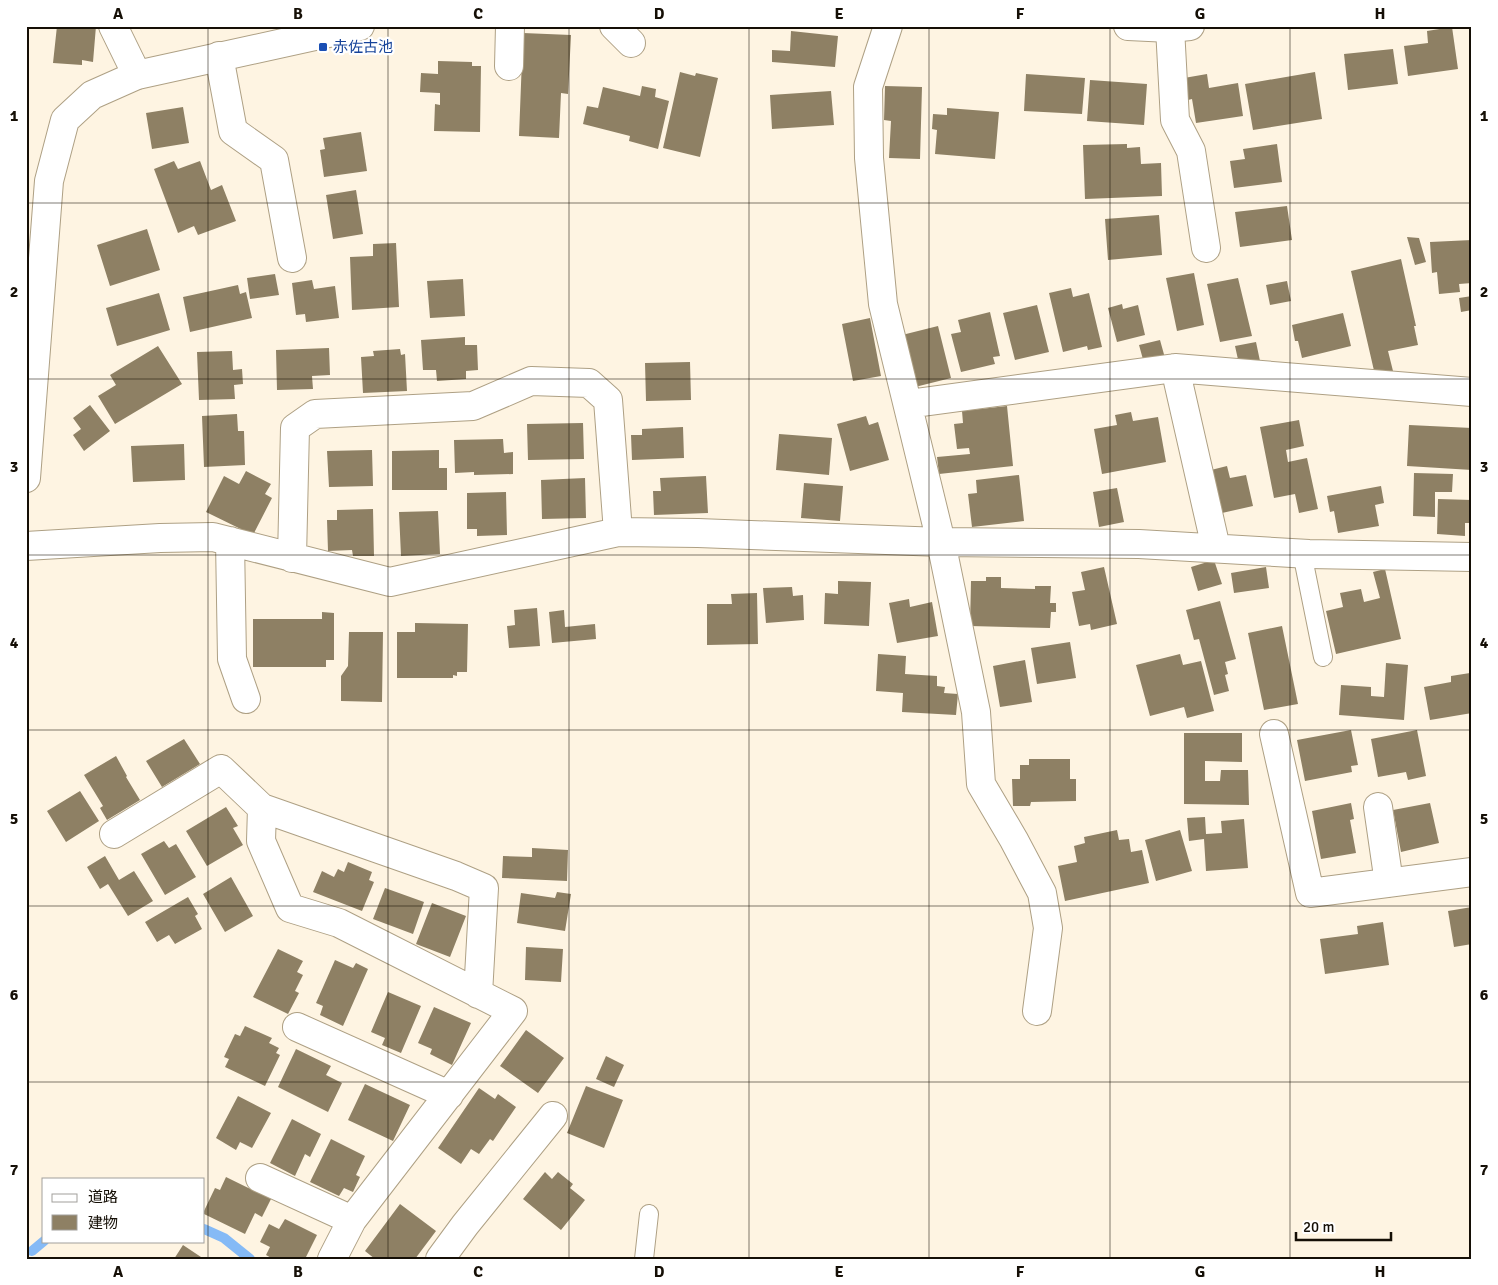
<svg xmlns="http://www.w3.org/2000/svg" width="1498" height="1285" font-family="Signika,'Noto Sans JP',sans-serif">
<rect width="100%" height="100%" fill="#fef4e2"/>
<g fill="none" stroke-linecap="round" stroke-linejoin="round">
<!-- stream -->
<path stroke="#85baf6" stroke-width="10" d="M204 1229 224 1238 250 1259
M32 1251 44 1241"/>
</g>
<!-- building -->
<path fill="#8e8064" d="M57 26H96L93 62 82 60V65L53 63Z
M1452 27 1458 69 1408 76 1404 46 1428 43 1427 31Z
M791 31 838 36 835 67 772 62V50L790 51Z
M523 33 571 35 568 94 561 93 559 138 519 136Z
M1393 49 1398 84 1348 90 1344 54Z
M438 61 472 62V66H481L480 132 434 131 435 104 440 105V93L420 92 421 73 438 74Z
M680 72 695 76 696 73 718 78 700 157 663 148Z
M1315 72 1322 119 1253 130 1245 84Z
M1026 74 1085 78 1082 114 1024 111Z
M1207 74 1209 88 1238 83 1243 116 1196 123 1192 99 1188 100 1184 78Z
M1090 80 1147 84 1144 125 1087 121Z
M642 86 656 89 655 97 669 101 658 149 629 141 630 136 583 124 587 106 598 108 603 87 640 96Z
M885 86 922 87 920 159 889 158 891 121 884 120Z
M831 91 834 125 772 129 770 95Z
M183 107 189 143 152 149 146 113Z
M947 108 999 112 995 159 935 154 937 130 932 129 933 114 947 115Z
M361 132 367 171 324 177 320 150 325 149 323 138Z
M1127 144V148L1140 147 1141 164 1161 163 1162 196 1085 199 1083 145Z
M1277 144 1282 182 1234 188 1230 161 1245 159 1243 149Z
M174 161 178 169 200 161 211 190 222 185 236 221 198 235 194 226 178 233 154 169Z
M356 190 363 234 333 239 326 195Z
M1287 206 1292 240 1240 247 1235 212Z
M1159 215 1162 255 1108 260 1105 219Z
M147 229 160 270 110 286 97 245Z
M1407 237 1419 238 1426 262 1415 265Z
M1472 240V283L1459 284 1460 292 1439 294 1437 272 1432 273 1430 242Z
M396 243 399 307 352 310 350 257 373 256V244Z
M1401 259 1416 326H1414L1418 345 1388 351 1393 371 1375 375 1351 271Z
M1194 273 1204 325 1177 331 1166 278Z
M275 274 279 295 250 299 247 278Z
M1238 278 1252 336 1220 342 1207 284Z
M463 279 465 316 430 318 427 281Z
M312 280 314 289 335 286 339 318 306 322 305 314 296 315 292 283Z
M1287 281 1291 301 1270 305 1266 285Z
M238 285 240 294 246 292 252 318 190 332 183 297Z
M1071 288 1073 297 1089 293 1102 347 1088 350 1087 346 1063 352 1049 293Z
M159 293 170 330 117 346 106 308Z
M1472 296V310L1461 312 1459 298Z
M1122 304 1123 309 1138 305 1145 335 1117 342 1108 308Z
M1037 305 1049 352 1015 360 1003 313Z
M990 312 1000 356 993 357 995 364 961 372 951 334 961 332 958 320Z
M1343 313 1351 346 1302 358 1298 341H1295L1292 325Z
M870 318 881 376 853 381 842 324Z
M938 326 951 378 915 387 902 335Z
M465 337V345H477L478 370 466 371V379L437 381 436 370H423L421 340Z
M1160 340 1165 358 1144 363 1139 345Z
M1256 342 1260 361 1239 364 1235 346Z
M158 346 182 384 115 424 98 396 116 385 110 375Z
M329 348 330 375 312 376 313 389 277 390 276 350Z
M400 349 401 355 405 354 407 391 363 393 361 357 374 356 373 351Z
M232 351 233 370 242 369 243 384 234 385 235 399 199 400 197 352Z
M690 362 691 400 646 401 645 363Z
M90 405 110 431 84 451 73 435 81 429 73 418Z
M1007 406 1013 466 939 474 937 457 970 454 969 448 957 449 954 424 963 423 962 411Z
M1131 412 1133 421 1158 417 1166 462 1102 474 1094 429 1117 425 1115 415Z
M237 414 238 431H244L245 465 204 467 202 416Z
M866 416 869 425 878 422 889 460 850 471 837 424Z
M1299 420 1304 446 1286 450 1288 462 1307 458 1318 509 1299 513 1295 494 1274 498 1260 427Z
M583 423 584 459 528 460 527 424Z
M1409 425 1472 428V470L1407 466Z
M683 427 684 458 632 460 631 435H642V429Z
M779 434 832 438 829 475 776 470Z
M503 439 504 453 513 452V474L474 475V472L455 473 454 440Z
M184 444 185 480 133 482 131 446Z
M372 450 373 486 329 487 327 451Z
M439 450V468H447V490H392V451Z
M1227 466 1230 478 1246 475 1253 506 1222 513 1211 470Z
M246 471 271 484 265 494 272 498 253 535 206 512 224 476 239 484Z
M1414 473 1453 474 1452 492H1435V517L1413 516Z
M1019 475 1024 521 972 527 968 494 977 493 976 480Z
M706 476 708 513 654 515 653 491H661L660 478Z
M585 478 586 518 542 519 541 480Z
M804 483 843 486 840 521 801 518Z
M1381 486 1384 503 1375 505 1379 526 1338 533 1334 511 1330 512 1327 496Z
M1117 488 1124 522 1099 527 1093 492Z
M506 492 507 535 477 536V529H467V493Z
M1438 499 1472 500 1471 523H1465V536L1437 534Z
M373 509 374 556H353L352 550 328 551 327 520H337V510Z
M438 511 440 554 401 556 399 512Z
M1214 560 1222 584 1198 591 1191 567Z
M1104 567 1117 624 1091 630 1090 624 1079 626 1072 592 1085 590 1081 572Z
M1266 567 1269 588 1234 593 1231 573Z
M1385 569 1401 639 1336 654 1326 611 1343 607 1340 593 1361 589 1364 602 1380 598 1373 572Z
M986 577H1001V588L1035 589V586H1051L1050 603H1056V612H1051L1050 628 970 626 971 581H986Z
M838 581 871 582 869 626 824 624 825 593 838 594Z
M792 587 793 596 803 595 804 620 766 623 763 588Z
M757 593 758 644 707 645V604H732L731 594Z
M909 599 910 607 932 602 938 636 897 643 889 603Z
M1220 601 1236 659 1225 662 1228 674 1225 675 1229 691 1214 695 1199 639 1194 640 1186 610Z
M537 608 540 646 509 648 507 626 515 625 514 610Z
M564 610 565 627 595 624 596 639 552 643 549 612Z
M322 612 334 613V660H326V667H253V619H322Z
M415 623 468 624 467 672H457V676L453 675V678H397V632H415Z
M1282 626 1298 704 1264 710 1248 633Z
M349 632H383L382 702 341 701V676L348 666Z
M1070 642 1076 678 1037 684 1031 648Z
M878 654 906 656 905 674 937 676V686L945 687 944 693 958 694 956 715 902 712 903 693 876 691Z
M1180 654 1183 665 1201 661 1214 711 1187 718 1184 707 1150 716 1136 665Z
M1025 660 1032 702 1000 707 993 666Z
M1386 663 1408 665 1404 720 1339 715 1341 685 1371 687V696L1384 697Z
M1470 673 1472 684V713L1430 720 1424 687 1451 682V676Z
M1351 730 1358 765 1351 766 1352 772 1305 781 1297 740Z
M1417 730 1426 776 1408 780 1406 772 1378 777 1371 739Z
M1184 733H1242V762L1205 761V781H1220L1221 770H1248L1249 805 1184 804Z
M184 739 200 764 162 787 146 761Z
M116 756 127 776 126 777 140 800 107 820 100 808 103 806 84 775Z
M1029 759H1070V779H1076V801L1031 802 1030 806H1013L1012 779H1020V765H1029Z
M80 791 99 821 66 842 47 811Z
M1351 803 1354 819 1350 820 1356 853 1321 859 1312 811Z
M1430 803 1439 843 1401 852 1393 810Z
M226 807 238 826 233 828 243 845 207 866 186 831Z
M1205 817 1206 834 1222 833 1221 821 1244 819 1248 868 1206 871 1204 839 1189 841 1187 818Z
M1117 830 1119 840 1129 839 1131 852 1142 850 1149 883 1065 901 1058 866 1077 862 1074 846 1085 843 1084 837Z
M1180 830 1192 871 1156 881 1145 840Z
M164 841 169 848 176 844 196 877 165 895 141 854Z
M532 848 568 850 567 881 502 878 503 856 532 857Z
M105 856 119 880 134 871 153 901 128 916 108 884 100 889 87 867Z
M348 862 372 872 369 880 374 882 362 911 313 892 322 871 334 877 338 869 344 872Z
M231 877 253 916 225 932 203 894Z
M385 888 424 902 413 934 373 919Z
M557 892 571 894 565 931 517 923 521 893 555 898Z
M188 897 198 914 195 916 202 929 175 944 169 935 157 942 145 922Z
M432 903 466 916 450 957 416 944Z
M1472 907V944L1454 947 1448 911Z
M1383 922 1389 965 1325 974 1320 939 1358 934 1357 926Z
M526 947 563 949 561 982 525 980Z
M278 949 303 961 297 972 303 975 295 991 299 993 288 1014 253 997Z
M335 960 353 968 356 963 368 969 343 1026 320 1015 323 1006 316 1003Z
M388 992 421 1006 401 1053 382 1045 385 1038 371 1032Z
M434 1007 471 1023 452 1065 430 1054 432 1049 418 1043Z
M245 1026 272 1038 269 1043 279 1048 276 1053 280 1055 265 1086 225 1067 229 1059 224 1057 235 1034 240 1036Z
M526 1030 564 1058 538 1093 500 1066Z
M296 1049 331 1066 326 1075 342 1083 328 1112 278 1087Z
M606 1056 624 1065 614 1087 596 1079Z
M365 1084 410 1105 393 1141 348 1120Z
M586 1086 623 1100 604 1148 567 1133Z
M479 1088 495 1099 498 1094 516 1107 493 1141 490 1139 479 1154 471 1149 461 1164 438 1148Z
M238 1096 271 1113 252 1148 240 1142 236 1150 216 1138Z
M292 1119 321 1134 310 1157 305 1154 295 1176 270 1163Z
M331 1139 365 1156 356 1175 360 1177 353 1192 344 1188 339 1196 310 1182Z
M545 1172 552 1179 558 1172 573 1184 570 1188 585 1200 561 1230 523 1199Z
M226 1177 271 1199 262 1217 255 1213 245 1234 204 1214V1211L215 1188 220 1190Z
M400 1204 436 1231 415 1259H375L365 1251Z
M285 1219 317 1235 305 1259H273L266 1255 270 1247 260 1242 269 1224 279 1229Z
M183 1245 204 1259H174Z"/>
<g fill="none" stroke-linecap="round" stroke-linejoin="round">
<defs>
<path id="service" d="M1302 553 1323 657
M644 1259 649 1214"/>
<path id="minor" d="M113 26 137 75
M614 26 631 43
M888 26 868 87 869 158 883 304 941 542 976 712 981 784 1014 840 1042 893 1048 928 1037 1011
M1170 28 1175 120 1191 151 1206 248
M219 56 233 131 274 160 292 258
M509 66 510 26
M1175 368 1216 548
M908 404 1175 368 1472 392
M230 541 232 659 246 699
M26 546 160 538 213 537 390 582 618 532 698 533 941 542 1139 544 1309 554 1472 557
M292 558 295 428 315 414 473 406 531 381 589 383 608 400 618 532
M1274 734 1310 893 1472 872
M1378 807 1389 883
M114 834 221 769 262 808
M297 1027 449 1095
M260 1178 352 1220
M332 1259 352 1220 513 1011 339 923 290 908 261 841 262 808 456 876 484 888 478 994
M440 1259 465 1225 553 1116"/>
<path id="tertiary" d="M1128 26 1170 28 1190 26
M26 478 49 181 65 120 92 95 137 75 360 26"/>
</defs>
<!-- service casing -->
<use href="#service" stroke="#aea084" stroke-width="20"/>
<!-- minor casing -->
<use href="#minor" stroke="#aea084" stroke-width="30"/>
<!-- tertiary casing -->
<use href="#tertiary" stroke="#aea084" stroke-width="30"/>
<!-- service -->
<use href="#service" stroke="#fff" stroke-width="18"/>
<!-- minor -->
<use href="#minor" stroke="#fff" stroke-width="28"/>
<!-- tertiary -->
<use href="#tertiary" stroke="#fff" stroke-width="28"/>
</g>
<!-- grid -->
<path fill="none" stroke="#150f06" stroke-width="1" stroke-opacity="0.55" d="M208 26V1259M388 26V1259M569 26V1259M749 26V1259M929 26V1259M1110 26V1259M1290 26V1259M26 203H1472M26 379H1472M26 555H1472M26 730H1472M26 906H1472M26 1082H1472"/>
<!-- markers -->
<rect fill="#1a4fb4" stroke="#fff" stroke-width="2" x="318" y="42" width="10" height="10" rx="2.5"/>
<g text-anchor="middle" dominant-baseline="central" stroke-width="4.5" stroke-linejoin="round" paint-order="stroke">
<!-- transit labels -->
<g font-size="15" fill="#164399" stroke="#fff" text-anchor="start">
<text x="333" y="47">赤佐古池</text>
</g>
</g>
<!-- border -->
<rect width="1498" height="1285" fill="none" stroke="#ffffff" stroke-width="55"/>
<!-- legend -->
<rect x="42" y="1178" width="162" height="65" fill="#ffffff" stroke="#a19f9b"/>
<rect x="52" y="1194" width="25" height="8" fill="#ffffff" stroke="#a19f9b"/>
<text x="88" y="1202" font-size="15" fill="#150f06">道路</text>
<rect x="52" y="1215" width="25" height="15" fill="#8e8064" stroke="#a19f9b"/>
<text x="88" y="1228" font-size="15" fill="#150f06">建物</text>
<!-- scale -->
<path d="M1296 1232v8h95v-8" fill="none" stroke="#150f06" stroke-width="2.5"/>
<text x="1303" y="1232" font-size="15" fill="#150f06" stroke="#ffffff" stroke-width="4" paint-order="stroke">20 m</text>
<rect x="28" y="28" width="1442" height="1230" fill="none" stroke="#150f06" stroke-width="2"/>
<g font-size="16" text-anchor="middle" font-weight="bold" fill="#150f06">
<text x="118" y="19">A</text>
<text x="298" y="19">B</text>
<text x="478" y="19">C</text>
<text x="659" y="19">D</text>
<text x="839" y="19">E</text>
<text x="1020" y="19">F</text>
<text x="1200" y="19">G</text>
<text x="1380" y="19">H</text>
<text x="14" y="121">1</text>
<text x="1484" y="121">1</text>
<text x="14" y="297">2</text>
<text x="1484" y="297">2</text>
<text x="14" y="472">3</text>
<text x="1484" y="472">3</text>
<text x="14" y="648">4</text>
<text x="1484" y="648">4</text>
<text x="14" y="824">5</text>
<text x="1484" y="824">5</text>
<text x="14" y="1000">6</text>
<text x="1484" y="1000">6</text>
<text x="14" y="1175">7</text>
<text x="1484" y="1175">7</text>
<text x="118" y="1277">A</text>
<text x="298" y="1277">B</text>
<text x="478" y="1277">C</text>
<text x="659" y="1277">D</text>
<text x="839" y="1277">E</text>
<text x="1020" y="1277">F</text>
<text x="1200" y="1277">G</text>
<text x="1380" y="1277">H</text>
</g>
</svg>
